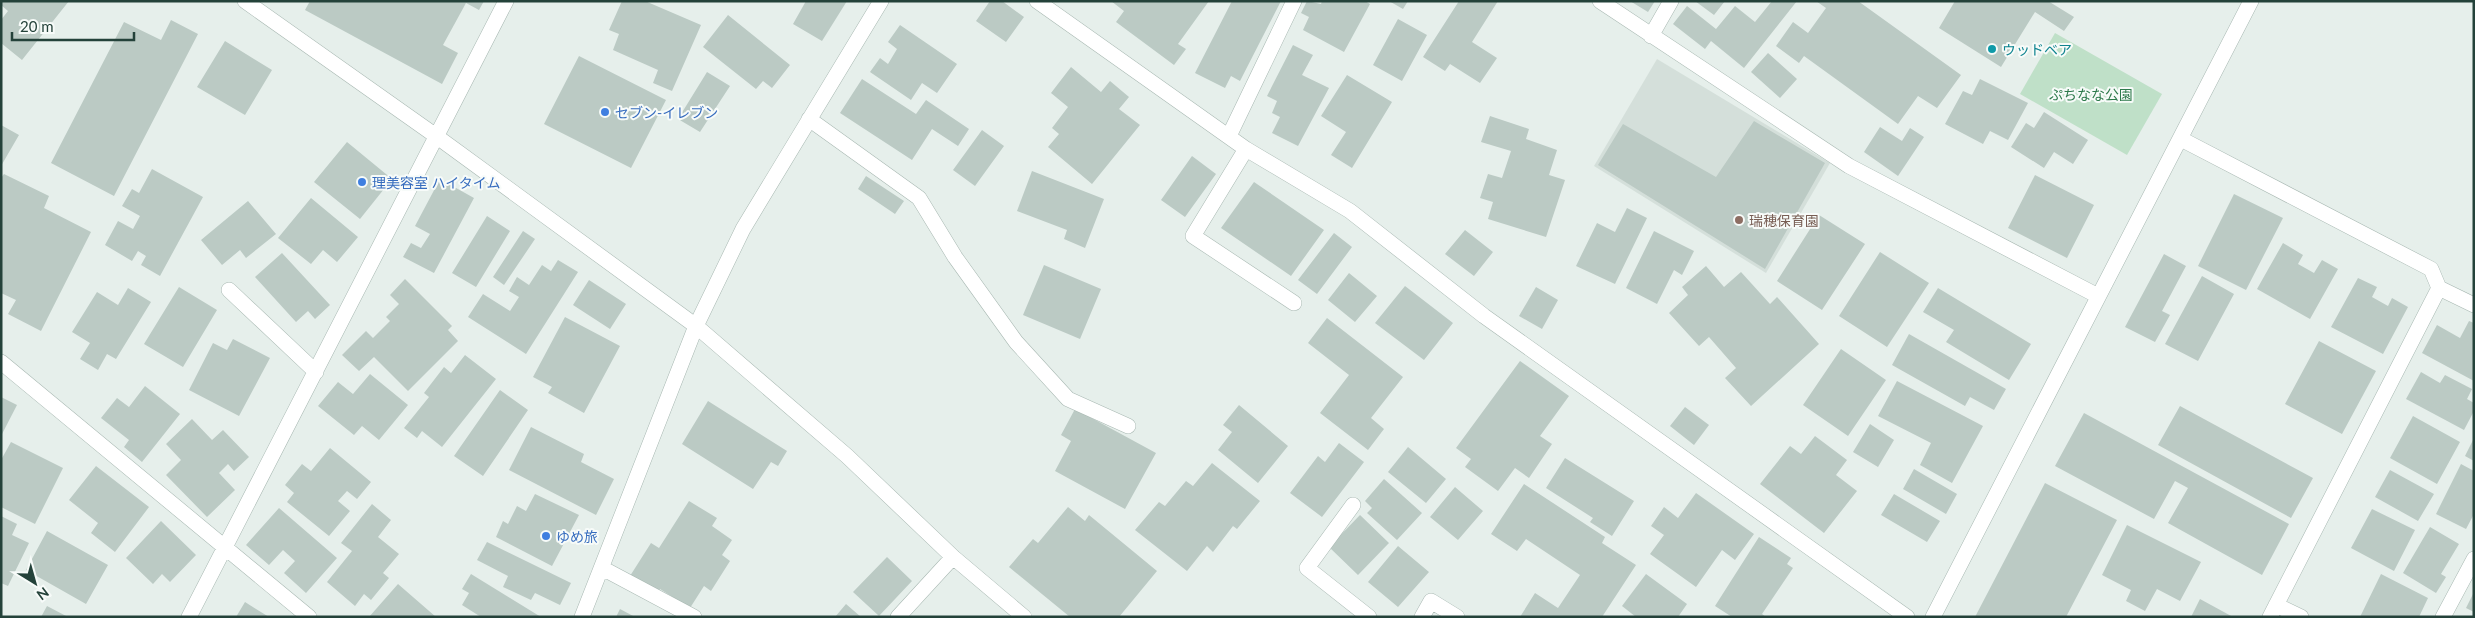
<svg xmlns="http://www.w3.org/2000/svg" width="2475" height="618" font-family="Lato,'Noto Sans JP',sans-serif">
<rect width="100%" height="100%" fill="#e6efeb"/>
<!-- built -->
<path fill="#d4dfda" d="M1657 59 1830 163 1766 273 1594 166Z"/>
<!-- green -->
<path fill="#bfe0c8" d="M2055 33 2162 94 2127 155 2020 94Z"/>
<!-- building -->
<path fill="#bbcac4" d="M1 1H69L22 60 1 43V20L8 11 1 5Z
M310 1H484L479 10 466 3 443 45 458 53 442 84 305 10Z
M622 1H645L701 25 672 91 653 83 658 70 613 50 619 34 609 30Z
M806 1H847L822 41 793 24Z
M990 1H1002L1024 17 1006 42 976 21Z
M1111 1H1209L1178 44 1186 49 1174 65 1116 22 1124 11Z
M1232 1H1281L1240 81 1231 76 1225 88 1195 73Z
M1307 1 1321 4 1322 1H1365L1370 4 1344 52 1303 30 1309 17 1301 13Z
M1389 1H1408L1403 9Z
M1459 1H1498L1472 42 1497 58 1480 83 1450 64 1445 71 1423 57Z
M1630 1H1655L1648 12Z
M1695 1H1725L1714 15Z
M1772 1H1797L1744 68 1711 41 1705 49 1673 24 1687 6 1716 29 1735 6 1755 22Z
M1816 1H1858L1961 75 1937 108 1918 96 1898 124 1804 56 1799 63 1776 46 1793 22 1808 33 1826 8Z
M1955 1H2048L2074 17 2064 31 2035 12 2001 67 1939 28Z
M728 15 790 65 772 88 763 81 756 89 703 47Z
M1398 19 1427 35 1402 81 1373 65Z
M171 20 198 34 114 196 51 163 124 22 161 40Z
M900 25 957 64 937 93 922 83 911 100 870 72 880 58 888 64 897 49 888 42Z
M225 41 272 70 245 115 197 87Z
M1293 45 1313 55 1302 75 1329 88 1298 146 1272 133 1280 117 1272 113 1277 101 1267 96Z
M1768 53 1797 79 1780 98 1751 72Z
M579 56 666 100 631 168 544 124Z
M1071 67 1101 92 1110 81 1129 97 1119 109 1140 125 1092 184 1048 147 1059 134 1052 128 1068 107 1051 93Z
M707 72 730 86 700 132 678 119Z
M1347 75 1392 102 1352 168 1331 155 1346 132 1321 116Z
M862 79 916 114 926 100 969 129 958 146 932 129 912 160 840 113Z
M1980 79 2028 103 2008 140 1990 131 1983 144 1945 124 1963 91 1972 95Z
M2044 112 2088 140 2073 164 2054 152 2044 168 2011 147 2026 123 2034 128Z
M1490 116 1529 129 1526 139 1557 150 1549 175 1565 180 1546 237 1488 219 1493 202 1480 198 1488 174 1502 178 1511 151 1481 142Z
M1754 121 1825 163 1765 269 1598 165 1623 124 1716 177Z
M1 125 19 135 1 166Z
M1880 127 1902 141 1910 128 1924 137 1898 176 1864 152Z
M982 130 1004 146 975 186 953 170Z
M347 142 392 179 360 219 314 182Z
M1192 156 1216 174 1185 217 1161 200Z
M152 169 203 197 160 276 141 265 146 256 138 251 132 261 105 245 118 221 133 229 140 216 122 206 132 189 139 193Z
M1032 171 1104 199 1085 248 1064 239 1067 230 1017 211Z
M4 174 49 196 44 208 91 232 41 331 8 314 16 300 1 293V178Z
M2035 175 2094 205 2067 258 2008 228Z
M866 176 904 201 895 214 858 189Z
M440 179 474 198 434 273 403 257 411 243 421 248 430 234 415 226Z
M1254 182 1324 230 1291 276 1221 228Z
M2234 194 2283 218 2246 290 2198 266Z
M311 198 358 237 337 262 323 250 311 264 278 238Z
M248 201 276 234 246 258 240 250 222 265 201 240Z
M1627 208 1647 218 1615 284 1576 266 1597 223 1615 232Z
M1819 215 1865 244 1822 310 1777 281Z
M487 216 510 231 476 287 452 273Z
M1465 230 1493 252 1474 276 1445 254Z
M523 231 535 239 504 285 493 277Z
M1654 231 1694 251 1682 275 1674 270 1657 304 1626 288Z
M1334 233 1352 247 1317 294 1298 280Z
M2283 243 2303 255 2298 264 2314 273 2322 260 2338 269 2310 319 2257 289Z
M1880 252 1929 283 1887 347 1839 316Z
M282 253 330 305 315 319 308 311 296 322 255 277Z
M2164 254 2186 266 2162 311 2170 315 2155 342 2125 327Z
M558 260 578 272 526 354 468 317 483 294 510 311 519 297 509 291 517 277 529 285 542 265 551 271Z
M1044 265 1101 289 1080 339 1023 315Z
M1706 266 1724 287 1741 272 1770 304 1777 297 1819 344 1751 406 1725 378 1736 368 1709 337 1699 346 1669 313 1688 295 1682 287Z
M1349 273 1377 296 1355 322 1328 300Z
M2202 276 2234 294 2198 361 2165 344Z
M2358 278 2377 287 2372 297 2388 306 2392 298 2408 307 2383 354 2331 327Z
M405 279 452 326 448 330 458 341 408 391 374 357 359 371 342 355 366 331 373 338 390 321 386 317 399 304 390 295Z
M589 280 626 304 610 329 573 305Z
M1405 286 1453 323 1424 360 1375 323Z
M179 287 217 310 183 367 144 344Z
M1536 287 1558 300 1542 329 1519 316Z
M128 288 151 302 116 359 107 354 98 370 80 359 90 343 72 332 97 292 118 305Z
M1938 288 2031 344 2009 380 1946 342 1954 330 1923 312Z
M565 317 620 346 584 413 548 393 552 387 533 377Z
M1327 318 1403 377 1371 418 1384 429 1368 450 1320 413 1349 375 1308 343Z
M2469 321 2474 323V381L2422 353 2437 325 2460 338Z
M1909 334 2006 389 1994 410 1970 397 1965 406 1892 365Z
M233 339 270 358 239 416 189 390 213 343 227 350Z
M2319 341 2376 371 2342 434 2285 404Z
M1841 349 1886 380 1848 436 1803 405Z
M465 355 496 379 442 447 422 431 417 438 404 428 429 397 424 393 444 367 451 373Z
M1520 361 1569 396 1540 436 1552 444 1529 478 1515 468 1498 491 1465 467 1471 459 1456 448Z
M2421 372 2440 383 2445 375 2472 389 2467 399 2474 403V411L2464 430 2406 399Z
M370 374 408 405 379 440 362 426 354 435 318 406 338 382 353 394Z
M1897 381 1983 426 1952 483 1920 465 1931 443 1878 416Z
M145 386 180 414 142 462 124 447 129 440 101 418 117 398 129 407Z
M500 390 528 410 483 476 454 456Z
M1 397 17 405 1 436Z
M708 401 787 451 778 466 771 462 753 489 682 444Z
M1239 405 1288 446 1258 483 1218 450 1232 432 1223 425Z
M2180 406 2313 478 2291 518 2158 445Z
M1685 407 1709 425 1694 445 1670 426Z
M1075 409 1156 453 1125 509 1055 471 1071 441 1061 435Z
M2084 413 2289 524 2262 575 2168 523 2188 488 2175 481 2154 519 2055 466Z
M2413 416 2460 442 2437 484 2390 458Z
M192 419 212 440 223 430 249 457 234 471 228 464 219 473 235 490 207 517 166 475 181 460 166 444Z
M1870 424 1894 440 1878 467 1853 452Z
M531 427 584 454 581 462 614 479 596 515 509 470Z
M1815 436 1847 460 1836 475 1857 491 1824 533 1760 484 1790 446 1801 454Z
M2474 438V461L2465 456Z
M11 442 63 468 35 524 1 507V460Z
M1339 443 1364 462 1322 517 1290 493 1318 456 1325 462Z
M1408 447 1446 479 1426 503 1388 472Z
M330 448 371 482 357 499 347 491 338 501 350 511 329 536 287 502 294 493 285 485 302 464 311 471Z
M1565 458 1634 501 1612 536 1590 522 1593 518 1546 488Z
M1212 463 1260 501 1237 529 1233 526 1213 552 1207 546 1187 571 1135 530 1159 502 1165 506 1186 481 1193 486Z
M2461 464 2474 471V514L2466 529 2436 514Z
M96 466 149 507 115 552 91 533 98 523 69 500Z
M1914 469 1957 494 1946 514 1903 489Z
M2390 470 2434 494 2418 521 2375 497Z
M1384 479 1422 513 1397 540 1367 513 1372 508 1365 501Z
M2045 483 2117 520 2066 617H1975Z
M1524 484 1605 537 1602 543 1636 565 1602 617H1520L1535 593 1558 608 1580 575 1526 539 1517 551 1491 534Z
M1455 487 1483 511 1458 540 1430 517Z
M1696 493 1754 534 1735 560 1722 550 1696 587 1650 554 1664 535 1651 526 1664 507 1678 518Z
M535 494 579 515 552 566 496 537 503 521 508 524 517 506 526 511Z
M1894 494 1940 521 1927 542 1881 515Z
M689 501 717 518 712 526 732 540 722 555 730 561 711 591 704 586 690 608 660 589 657 594 630 576 651 543 659 548Z
M372 504 391 520 378 537 399 554 383 573 389 578 371 600 364 594 355 606 327 582 352 551 341 543Z
M1068 507 1085 521 1089 515 1157 571 1119 617H1070L1009 567 1033 539 1038 543Z
M279 508 337 558 306 593 284 573 295 561 283 550 269 565 246 545Z
M2372 509 2415 530 2394 571 2351 548Z
M1360 515 1389 543 1358 575 1329 547Z
M1 516 17 524 12 535 29 543 8 586 1 583Z
M161 521 196 555 170 582 162 574 153 584 126 558Z
M2127 525 2201 562 2180 601 2157 589 2145 611 2126 601 2131 590 2102 575Z
M2430 527 2459 544 2441 574 2446 577 2436 593 2403 573Z
M47 531 108 565 86 604 26 570Z
M1759 537 1791 558 1787 564 1793 568 1762 614 1766 617H1732L1715 606Z
M487 542 571 583 560 605 535 593 531 600 503 587 508 576 477 560Z
M1398 546 1429 572 1398 607 1368 582Z
M887 557 912 581 879 616 853 592Z
M471 574 541 617H481L462 605 469 593 462 589Z
M1646 574 1687 604 1678 617H1636L1622 606Z
M2381 574 2428 598 2419 617H2360Z
M398 584 436 617H369Z
M2474 592V612L2466 608Z
M2200 599 2233 617H2191Z
M245 602 269 617H236Z
M846 604 861 617H835Z
M47 606 68 617H41Z
M620 609 635 617H616Z"/>
<g fill="none" stroke-linecap="round" stroke-linejoin="round">
<defs>
<path id="minor" d="M245 1 436 136 696 326 847 456 953 557 1024 617
M1037 1 1246 149 1350 211 1484 316 1907 617
M1600 1 1849 166 2098 296
M1651 36 1671 1
M809 119 919 198 955 257 1016 342 1068 399 1128 426
M1229 136 1294 1
M2181 139 2431 269 2439 288 2474 305
M1246 149 1193 236 1294 303
M229 290 316 372
M1 362 309 617
M1353 505 1307 568 1369 617
M602 568 694 617
M2276 605 2301 617
M189 617 506 1
M582 617 696 326 743 229 881 1
M898 617 953 557
M1422 617 1431 601 1457 617
M1933 617 2251 1
M2270 617 2439 288
M2443 617 2474 559"/>
</defs>
<!-- minor casing -->
<use href="#minor" stroke="#a8b8b2" stroke-width="16"/>
<!-- minor -->
<use href="#minor" stroke="#fff" stroke-width="15"/>
</g>
<!-- markers -->
<circle fill="#0f9aa8" stroke="#f7fbf9" stroke-width="2" cx="1992" cy="49" r="5"/>
<g fill="#3f7fe0" stroke="#f7fbf9" stroke-width="2">
<circle cx="605" cy="112" r="5"/>
<circle cx="362" cy="182" r="5"/>
<circle cx="546" cy="536" r="5"/>
</g>
<circle fill="#8d6e63" stroke="#f7fbf9" stroke-width="2" cx="1739" cy="220" r="5"/>
<g text-anchor="middle" dominant-baseline="central" stroke-width="4" stroke-linejoin="round" paint-order="stroke">
<!-- culture labels -->
<g font-size="14" fill="#0d838f" stroke="#f7fbf9" text-anchor="start">
<text x="2002" y="49">ウッドベア</text>
</g>
<!-- park labels -->
<g font-size="14" fill="#2d7a4b" stroke="#f7fbf9">
<text x="2091" y="94">ぷちなな公園</text>
</g>
<!-- shop labels -->
<g font-size="14" fill="#366cbe" stroke="#f7fbf9" text-anchor="start">
<text x="615" y="112">セブン-イレブン</text>
<text x="372" y="182">理美容室 ハイタイム</text>
<text x="556" y="536">ゆめ旅</text>
</g>
<!-- education labels -->
<g font-size="14" fill="#785e54" stroke="#f7fbf9" text-anchor="start">
<text x="1749" y="220">瑞穂保育園</text>
</g>
</g>
<!-- border -->
<rect width="2475" height="618" fill="none" stroke="#24423a" stroke-width="5"/>
<!-- north arrow -->
<g transform="translate(35 583) rotate(143)" stroke="#f7fbf9" stroke-width="4" paint-order="stroke">
<path d="M0-4L9 19L0 12L-9 19Z" fill="#24423a"/>
<text y="-8" font-size="14" font-weight="bold" text-anchor="middle" fill="#24423a">N</text>
</g>
<!-- scale -->
<path d="M12 32v8h122v-8" fill="none" stroke="#24423a" stroke-width="2.5"/>
<text x="20" y="32" font-size="15" fill="#24423a" stroke="#f7fbf9" stroke-width="4" paint-order="stroke">20 m</text>
</svg>
